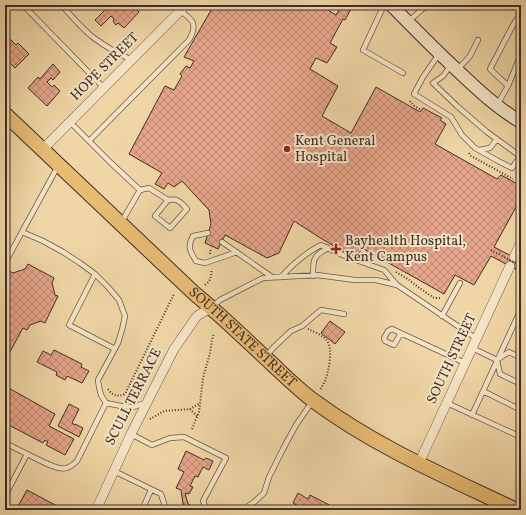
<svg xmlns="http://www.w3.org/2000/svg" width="526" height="515" font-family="Vollkorn,serif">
<defs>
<pattern id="building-cross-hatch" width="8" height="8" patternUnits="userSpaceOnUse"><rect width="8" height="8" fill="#e6a58a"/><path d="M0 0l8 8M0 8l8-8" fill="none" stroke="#bc8771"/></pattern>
</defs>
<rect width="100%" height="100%" fill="#f0d6a6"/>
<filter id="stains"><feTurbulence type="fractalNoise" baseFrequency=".005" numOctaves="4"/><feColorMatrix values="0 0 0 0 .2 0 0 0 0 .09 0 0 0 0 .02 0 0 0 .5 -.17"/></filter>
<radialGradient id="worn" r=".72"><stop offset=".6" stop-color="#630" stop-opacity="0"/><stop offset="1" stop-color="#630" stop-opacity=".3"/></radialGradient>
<!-- building -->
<path fill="url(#building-cross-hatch)" stroke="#3c2f29" d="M102 5H134L133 6 139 12 124 28 118 23 116 25 113 21 114 19 111 16 101 26 95 20 106 9Z
M214 5 221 9 223 5H332L329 11 336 15 342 5H353L345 20 343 19 330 43 337 47 327 63 316 58 310 69 338 86 322 116 351 133 376 87 420 112 423 108 442 118 440 120 446 124 435 144 497 179 501 175 521 186V198L494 247 521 261V272L491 256 474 285 455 275 444 294 362 248 356 259 322 239 294 221 279 253 267 258 225 235 218 249 205 243 211 224 209 210 182 181 174 187 168 183 164 189 155 184 162 173 129 154 165 86 174 90 182 76 180 74 186 66 190 68 194 61 184 57Z
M9 38 16 45 18 43 29 54 15 68 5 58V42Z
M53 64 60 72 53 80 51 78 47 82 52 87 54 85 60 91 47 106 28 88 38 77 40 79Z
M28 264 54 278 52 283 55 295 58 296 45 323 41 321 30 325 27 330 23 328 5 361V281L9 271 13 273 25 269Z
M330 321 345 332 335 344 321 333Z
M54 350 82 364 81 367 89 371 82 383 67 376 65 380 56 375 57 372 37 362 43 351 51 355Z
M5 386 55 414 49 426 74 439 65 455 46 445 48 442 45 440 43 443 5 423Z
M69 404 79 409 72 423 75 425V424L83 428 79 437 58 426Z
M186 451 204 460 206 458 213 461 209 470 203 467 198 477 195 476 190 486 193 487 189 494 185 493 188 504 201 510H184L181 490 176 488 184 472 178 469Z
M27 490 59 507 57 510H16Z
M298 493 308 499 310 495 337 509V510H309L304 507 303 509 293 503Z"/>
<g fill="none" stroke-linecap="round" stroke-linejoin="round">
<defs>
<path id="lane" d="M23 5 104 88
M61 5C72 16 82 29 94 38 106 47 119 54 132 60
M384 5 363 50 403 73
M409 21 427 5
M439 54 423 77 414 94 451 117 462 135 475 148 498 161 512 168 521 155
M451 65 443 76 433 83 457 106 487 132 520 156
M458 69 470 56 478 40
M508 86 490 69 512 27 516 20 521 23
M497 105 508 86 521 54
M70 122 111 163 140 190 122 221
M89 141 189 40C198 25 193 19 180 11
M479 150 490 148 497 139
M140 190 149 188 168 200 155 216 170 228 187 209C180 202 178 198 168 200
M208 233 193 236C187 247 190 251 196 261L205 263 237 252
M222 242 272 277
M5 263 58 166
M95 274 69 325 115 349
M313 276C313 259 313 256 328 248
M281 277C293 264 305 253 321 245L345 256 384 270 397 285
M213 306 220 300 263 278 317 275 355 280H376L397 285 477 339
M442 316 460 283
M401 333 394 345 385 341 384 338 388 331 392 329 465 363
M472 348 497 360
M266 356 274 347 291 331 302 326 321 310 344 314
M498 359 509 352 521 358
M497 360 500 374 521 384
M483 391 521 410
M106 403 121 406 133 407 145 403
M447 403 521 437
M472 415 521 309
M131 434 152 445 170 438 184 437 226 458 203 501 207 510
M5 443 27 454
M114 471 161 494 166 510
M5 496 27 454C36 458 57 471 66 468 71 467 74 464 77 461L106 403 101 395 99 387 98 380 118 343 122 330 125 316 119 300 108 287 95 274 80 263 63 252 43 241 22 232
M142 510 151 490
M242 510 253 503 264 493 269 477 283 449 296 425 312 402"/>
<path id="street" d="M43 149 186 5
M514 257 521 242
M419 463 510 266
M96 510 131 434 174 349 197 316 212 307"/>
<path id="secondary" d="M391 5C413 27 434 49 457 70 477 89 497 108 521 122"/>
<g id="primary">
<path id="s1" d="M5 114 195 294C222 316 246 340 271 363 285 376 299 390 314 401 376 447 447 477 516 510"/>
</g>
</defs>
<!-- lane casing -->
<use href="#lane" stroke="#695948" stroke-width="6"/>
<!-- street casing -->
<use href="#street" stroke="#695948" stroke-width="10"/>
<!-- secondary casing -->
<use href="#secondary" stroke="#3c2f29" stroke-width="14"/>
<!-- primary casing -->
<use href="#primary" stroke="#3c2f29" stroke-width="16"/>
<!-- path -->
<path stroke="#3c2f29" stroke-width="2" stroke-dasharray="1 2" stroke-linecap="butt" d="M410 101 413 105 421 110
M469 153 471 156 513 179
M210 254 211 248
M396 272 408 279 418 287 434 298H441
M205 285C211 281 211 275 212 269
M308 329C314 332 323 335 327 341 333 348 329 370 326 378 325 382 322 386 320 390
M108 389C113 396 117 397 125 394L174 294
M190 409 197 416
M150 419 164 411 190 409 199 404
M192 429 199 412 203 378 210 353 212 340 214 333"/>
<!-- lane -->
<use href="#lane" stroke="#f5e4c5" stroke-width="4.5"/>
<!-- street -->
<use href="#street" stroke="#f5e4c5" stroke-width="9"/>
<!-- secondary -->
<use href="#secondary" stroke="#f5e4c5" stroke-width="12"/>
<!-- primary -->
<use href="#primary" stroke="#e8bb73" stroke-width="14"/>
<!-- path-bridge -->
<path stroke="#3c2f29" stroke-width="2" stroke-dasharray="1 2" stroke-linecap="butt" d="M491 250 521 266"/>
</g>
<!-- markers -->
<g fill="#8f2418" stroke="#f5e4c5" stroke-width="1.5">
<circle cx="287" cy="149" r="4"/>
<path d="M334 243h4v4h4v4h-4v4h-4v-4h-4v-4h4z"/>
</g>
<g text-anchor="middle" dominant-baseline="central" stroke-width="4" stroke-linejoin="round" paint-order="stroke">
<!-- street labels -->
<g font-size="14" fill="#3c2f29" stroke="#f5e4c5">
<text transform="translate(105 67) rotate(-45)">HOPE STREET</text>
<text stroke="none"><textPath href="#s1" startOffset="326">SOUTH STATE STREET</textPath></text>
<text transform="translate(452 359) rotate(-65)">SOUTH STREET</text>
<text transform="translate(134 397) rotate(-63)">SCULL TERRACE</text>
</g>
<!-- poi labels -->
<g font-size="14" fill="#3c2f29" stroke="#f5e4c5" text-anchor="start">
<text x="295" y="141">Kent General<tspan x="295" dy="16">Hospital</tspan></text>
<text x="345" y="241">Bayhealth Hospital,<tspan x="345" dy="16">Kent Campus</tspan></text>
</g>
</g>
<!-- margin -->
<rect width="526" height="515" fill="none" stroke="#f0d6a6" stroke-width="20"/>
<rect x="6" y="6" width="514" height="503" fill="none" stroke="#3c2f29" stroke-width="2"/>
<rect x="10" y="10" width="506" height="495" fill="none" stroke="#3c2f29"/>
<rect width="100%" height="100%" filter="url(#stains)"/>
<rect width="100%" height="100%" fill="url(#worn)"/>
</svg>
